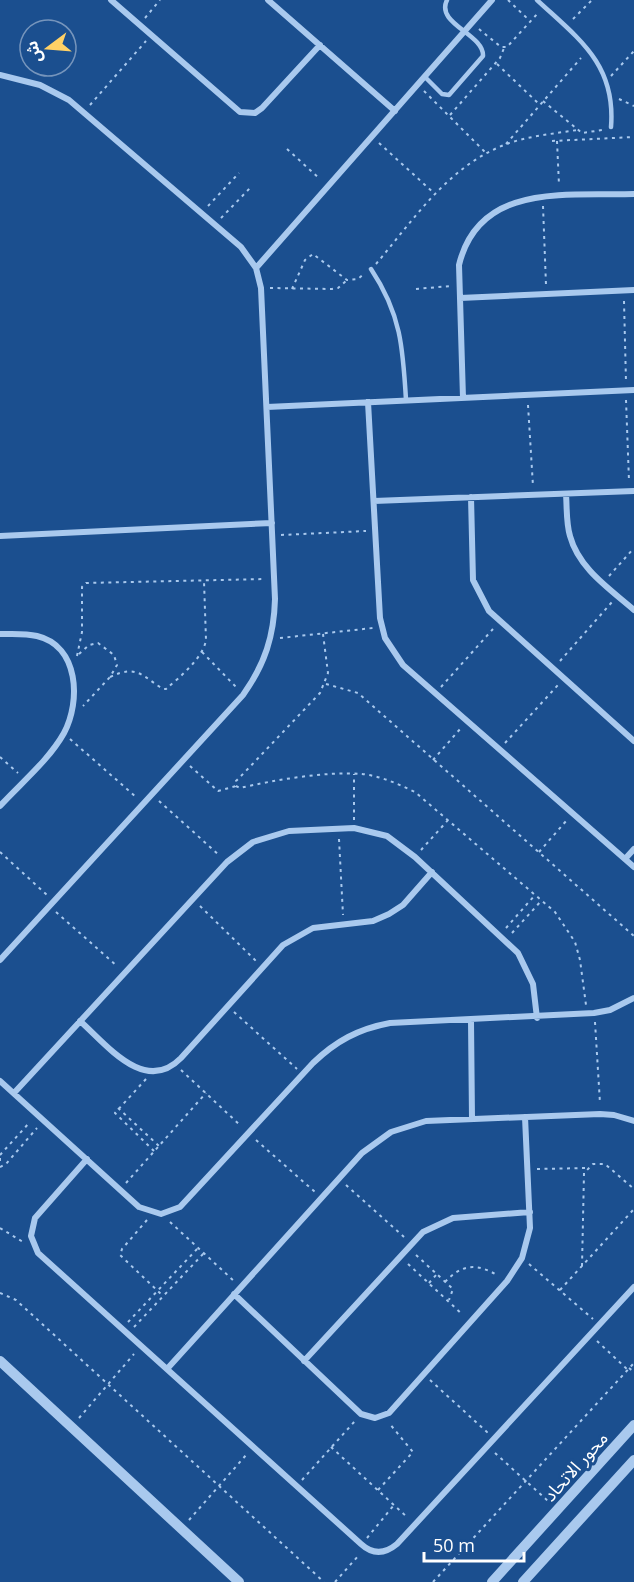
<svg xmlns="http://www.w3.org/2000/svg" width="634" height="1582" font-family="'Open Sans','Noto Sans Arabic',sans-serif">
<rect width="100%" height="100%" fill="#1b4f8f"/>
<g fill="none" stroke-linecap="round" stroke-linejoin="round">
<!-- path -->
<path stroke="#a9c9ee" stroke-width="2" stroke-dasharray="3 4.5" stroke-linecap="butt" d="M508 0 530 21
M145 18 160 0
M573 19 592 0
M479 29 501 47H507L538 13
M497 64 540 105
M611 76 634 51
M424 91 486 153
M619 99 634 106
M543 101 582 133 602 130
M90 105 146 41
M450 115 500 58 504 48
M552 141 634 137
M557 141 559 185
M379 143 435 194
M506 144 581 58
M287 149 320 179
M208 206 239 173
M543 206 546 285
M221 218 252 186
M376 264C414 219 448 167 504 145 527 136 552 134 577 130
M270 288 332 289 338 288 347 280
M292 289 305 260 313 254 347 280 358 279 365 273
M416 289 451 286
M624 301 626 382
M626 400 629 481
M528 405 533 486
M281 535 366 531
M609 576 634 548
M323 634 328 673 320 693 244 773 236 781V786L240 788C274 780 327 771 362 774 381 776 398 784 415 792L555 912 575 942 580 960 586 1005
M280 638 373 628
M202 652 237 688
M79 654 89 645 98 643 114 655 117 665 110 677 83 706
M77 656 82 632V587L86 583 265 579
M560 661 612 602
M110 677C137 664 142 676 163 689H166C180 677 203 658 206 640L204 581
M326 684 358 693 634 936
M441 687 493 629
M70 739 136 797
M505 743 558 685
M0 757 18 773
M433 760 461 728
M190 766 218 791 236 786
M159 801 219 855
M354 820V774
M339 839 343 915
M421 850 449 819
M0 852 47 895
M539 852 567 820
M200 906 256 961
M56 912 117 966
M506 928 535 895
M512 933 542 900
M234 1012 297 1069
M595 1022 600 1103
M181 1070 241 1126
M146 1079 115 1113 154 1151
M118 1108 159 1146
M256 1140 315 1192
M0 1155 30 1122
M0 1158V1165
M0 1167 6 1164 37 1128
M537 1169 588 1168
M126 1183 206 1093
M346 1185 404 1237
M147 1220 122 1249 120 1255 163 1296
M170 1222 234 1281
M0 1228 23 1242
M416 1255 453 1289 449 1300
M408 1264 463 1315
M529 1264 593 1319
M582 1266 584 1173 593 1164H605L634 1189
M445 1282C462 1264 476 1263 497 1275
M429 1283 437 1274
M560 1290 634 1209
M0 1293 16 1300 324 1582
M128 1322 198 1248
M134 1327 204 1253
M597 1341 628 1370
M629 1368 634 1372
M430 1380 488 1433
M79 1418 134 1354
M331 1447 408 1518
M495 1453 549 1502
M302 1480 355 1421
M378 1490 413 1452 389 1423
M189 1520 247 1454
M367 1538 394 1505
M335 1582 359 1555
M433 1582 634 1363"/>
<!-- service -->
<path stroke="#a9c9ee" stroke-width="4.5" d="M537 0C579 39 616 64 611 127
M425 77 442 94 449 95 483 56C484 34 435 24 447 0
M371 269C401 314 403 348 406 400"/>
<!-- minor -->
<path stroke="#a9c9ee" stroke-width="6" d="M111 0 240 112 255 113 262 108 320 45
M268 0 395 111
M0 75 40 85 69 100 241 247 256 268 261 288 275 599C274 636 265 664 243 695L0 960
M256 268 492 0
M460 298 634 290
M463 398 459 265C479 182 567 196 634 194
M368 402 380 618 385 638 403 665 634 867
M267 407 634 390
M566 494C567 507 566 523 570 536 579 569 610 589 634 610
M471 497 473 580 489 611 634 741
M374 501 634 491
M0 536 272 523
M0 634C12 634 25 633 37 636 79 646 81 701 64 733 49 760 21 783 0 806
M625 859 634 849
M80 1021C107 1045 145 1095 181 1058L283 945 313 928 373 921 389 914 403 905 432 872
M471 1021 472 1119
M0 1081 139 1207 161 1214 180 1207 313 1063C336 1041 358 1029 390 1023L594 1013 610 1010 634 998
M14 1093 227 862 253 842 289 831 354 828 387 836 415 857 518 953 533 984 537 1018
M87 1159 35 1218 31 1236 38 1253 361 1544C373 1555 385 1554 397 1544L634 1287
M234 1294 361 1414 375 1418 389 1413 507 1281 522 1258 530 1228 525 1117
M304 1361 423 1232 453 1218 530 1212
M167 1369 362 1153 391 1132 426 1121 600 1114 614 1115 634 1121"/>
<!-- tertiary -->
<path stroke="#a9c9ee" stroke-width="10" d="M0 1361 239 1582
M492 1582 634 1425
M523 1582 634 1460"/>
</g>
<g text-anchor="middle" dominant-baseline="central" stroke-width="6" stroke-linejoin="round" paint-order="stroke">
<!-- street labels -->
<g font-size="18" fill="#fff" stroke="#1b4f8f">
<text transform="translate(575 1466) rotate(-48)">محور الاتحاد</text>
</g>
</g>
<!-- north arrow -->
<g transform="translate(48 48) rotate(254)"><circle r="28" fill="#1b4f8f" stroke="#7695bc" stroke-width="1.5"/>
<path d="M0-4.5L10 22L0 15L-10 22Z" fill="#ffd166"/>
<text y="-9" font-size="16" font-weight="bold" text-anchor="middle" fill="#ffffff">ش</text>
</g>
<!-- scale -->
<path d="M424 1552v9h100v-9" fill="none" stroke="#ffffff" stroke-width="3"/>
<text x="433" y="1552" font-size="18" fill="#ffffff" stroke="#1b4f8f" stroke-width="4.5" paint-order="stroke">50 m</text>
</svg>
